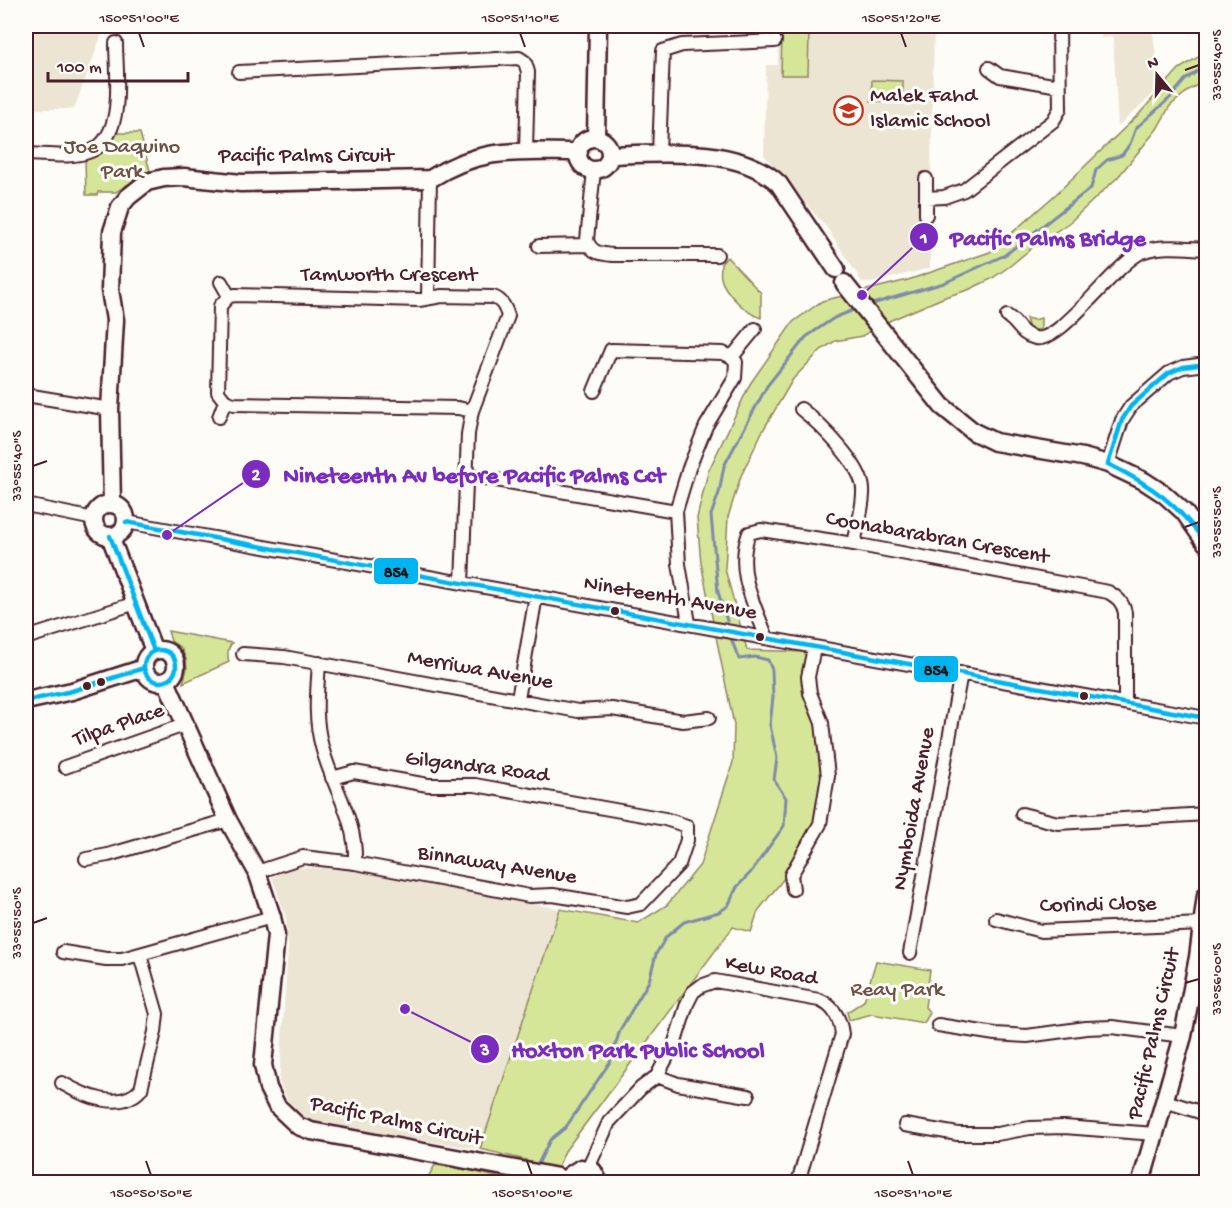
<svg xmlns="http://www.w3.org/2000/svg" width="1232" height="1208" font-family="'Gochi Hand',sans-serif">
<rect width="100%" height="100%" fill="#fdfcf7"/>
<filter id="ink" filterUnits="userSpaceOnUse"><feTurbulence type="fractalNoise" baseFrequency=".0167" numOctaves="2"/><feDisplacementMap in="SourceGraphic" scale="12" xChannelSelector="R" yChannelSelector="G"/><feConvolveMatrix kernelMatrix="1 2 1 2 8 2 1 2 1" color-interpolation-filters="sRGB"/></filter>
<g filter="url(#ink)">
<!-- built -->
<path fill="#ede5d3" d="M779 26H934L931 175H921L919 220 930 221V268L871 283 862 282 827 228 764 155 766 65H778Z
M1059 26H1152L1159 79 1149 98 1118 126 1113 37 1101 38V27H1059Z
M104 28 74 109H26V30Z
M291 867 351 869 560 909 480 1149 309 1123 296 1112 288 1101 279 1082 288 948 286 917 272 877Z"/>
<!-- green -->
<path fill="#d6e699" stroke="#908262" stroke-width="1.5" d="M782 33H809L808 75H781Z
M1206 52V80L1190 89 1170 106 1157 129 1118 177 1070 222 1033 247 1010 266 991 279 968 290 945 297 891 320 862 336 835 341 821 350 793 379 762 432 741 476 728 517 725 569 747 650 808 652 813 686 828 737 823 814 796 863 758 911 751 932 733 927 565 1151 552 1182H425L435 1165 468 1170 512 1181 526 1160 480 1149 560 909 638 923 667 905 700 865 733 762 734 725 701 563 697 518 708 472 750 384 793 322 822 301 908 280 990 252 1055 195 1139 114 1179 69Z
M872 80 903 81V102L871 101Z
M116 133H140L150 171 116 192H98L97 195H86L85 159 111 139Z
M727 257 761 293V318C747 314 724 292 721 278 720 274 721 268 721 264Z
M1026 318 1034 320 1041 318V328L1039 330 1029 329Z
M168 631 232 643C227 649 227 655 229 662L183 683 187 669 186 659 181 648 171 641Z
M876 961 930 970 925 1007 930 1013 924 1023 872 1014 849 1020 847 1012 864 1001Z"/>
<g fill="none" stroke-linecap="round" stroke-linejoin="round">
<!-- stream -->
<path stroke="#7e8aa9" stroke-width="3" d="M872 304 944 283 1005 255 1091 188 1096 170 1107 160 1122 155 1130 144 1136 128 1170 98 1185 80 1206 65
M727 621 718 592 711 515 719 493 724 466 767 386 806 337 834 318 856 309
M539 1162 550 1140 566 1127 610 1062 620 1030 649 981 656 954 666 937 684 922 719 912 728 906 737 887 751 872 784 826 786 798 774 780 777 758 770 725 773 697 772 670 768 660 755 657 739 659 730 636
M509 1182 510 1179"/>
<defs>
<path id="street" d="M989 68 1000 76 1059 86
M239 72 519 58 525 62 528 72 526 151
M659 153 663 51 682 45 775 41
M26 154C45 154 72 159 91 151 126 136 116 73 116 43
M594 170 587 240C591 253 601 254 613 255H717
M926 179V198
M926 215V198L944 197 964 190 1053 121 1060 109 1059 26
M539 246 588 245
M221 282 229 296
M428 298 430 179
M1007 316C1019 323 1019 334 1035 338 1061 344 1114 264 1142 252 1161 244 1186 248 1206 249
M732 357 755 329
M594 391 611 350 723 353 732 357 736 362 735 378 706 426 689 468 676 511 679 564 689 623
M26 395 110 409
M801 409C820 424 862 465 863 489 864 505 857 528 854 544
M219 417 225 401
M1108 464 1122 420 1131 406 1169 373 1183 367 1206 364
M467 475 676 511
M26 505 94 519
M126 522 1206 718
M462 583 468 434 472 411 508 316C505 307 502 300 493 297L442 296 419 300 236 295 229 296 220 306 218 392 225 401 234 404 458 408 472 411
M26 638 136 603
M767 638C754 604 735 570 749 533L761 530 854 544 1108 592C1117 597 1123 602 1125 613V703
M243 654 284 657 578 711 612 709 683 721 709 718
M319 663C317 694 314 717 322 747 333 789 357 819 355 863
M518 699 536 596
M65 767 187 724
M1022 814 1058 823 1206 814
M86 859 108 855 228 820
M257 872 303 857 355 863 529 896 553 895 627 907 641 904 679 864 687 840V826L665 819 475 785H428L354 772 332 778
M793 889 791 875 820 824 828 776 822 723 810 693 808 677 814 648
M996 919 1041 931 1202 924
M63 952 106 959H122L272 917
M910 953 961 673
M938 1025 995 1034 1027 1036 1086 1028 1112 1027 1183 1036
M657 1076 678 1084 748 1096
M62 1083C84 1096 121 1112 141 1089L155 1032 157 1014 140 955
M1165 1101 1206 1114
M905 1125 958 1134H997L1030 1128 1064 1127 1155 1134
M588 1168 609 1122 641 1088 657 1076 675 1042 687 1004 693 992 701 986 715 981 819 1000C834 1006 840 1018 842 1034L798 1182"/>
<path id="secondary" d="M596 138 598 26
M578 154a16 16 0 1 1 32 0a16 16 0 1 1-32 0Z
M610 155C662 153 740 146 779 184L836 269
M844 283 942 406 974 432 995 442 1083 457 1108 464 1144 481 1164 494 1184 512 1206 543
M112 504 110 409 115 320 110 290 112 232 120 207 128 197 147 182 164 178 184 177 241 183 430 179C482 146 520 152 579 152
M94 520a16 16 0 1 1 32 0a16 16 0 1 1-32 0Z
M110 536 154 651
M144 666a16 16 0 1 1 32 0a16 16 0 1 1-32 0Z
M166 681 228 820 257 872 272 917 276 935 263 1065 268 1088 277 1106 298 1126 311 1131 558 1177
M26 701 72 691 144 668
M568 1182 570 1175 581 1168 593 1171 599 1182
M1141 1182 1183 1036 1198 957 1206 895"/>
</defs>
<!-- street casing -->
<use href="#street" stroke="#4a1f2b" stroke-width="16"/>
<!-- secondary casing -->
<use href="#secondary" stroke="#4a1f2b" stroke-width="21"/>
<!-- street -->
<use href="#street" stroke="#fdfcf7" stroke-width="12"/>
<!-- secondary -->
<use href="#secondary" stroke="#fdfcf7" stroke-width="16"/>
<defs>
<path id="bus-1" d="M1108 464 1122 420 1131 406 1169 373 1183 367 1206 364
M1108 464C1153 486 1176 503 1206 543
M126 522 1206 718
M110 536 154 651
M144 666a16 16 0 1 1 32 0a16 16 0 1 1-32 0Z
M26 701 72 691 144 668"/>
</defs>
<!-- bus-1 casing -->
<use href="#bus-1" stroke="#fdfcf7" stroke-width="9"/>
<!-- bus-1 -->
<use href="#bus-1" stroke="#00b5ef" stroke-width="4.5"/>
</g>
</g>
<!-- ticks -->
<path fill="none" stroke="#4a1f2b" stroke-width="2" d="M139 33 144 47M520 33 525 47M901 33 906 47M1185 70 1199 65M33 466 47 461M1185 527 1199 522M33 923 47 918M1185 983 1199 979M146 1161 151 1175M527 1161 532 1175M908 1161 913 1175"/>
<!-- icons -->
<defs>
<symbol id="school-ring" viewBox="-11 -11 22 22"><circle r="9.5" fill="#fdfcf7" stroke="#c8321e" stroke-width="1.5"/><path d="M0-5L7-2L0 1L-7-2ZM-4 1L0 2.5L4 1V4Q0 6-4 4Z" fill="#c8321e"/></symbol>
</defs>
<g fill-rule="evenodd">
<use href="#school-ring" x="832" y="94" width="33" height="33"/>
</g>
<!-- markers -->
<g fill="#4a1f2b" stroke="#fdfcf7" stroke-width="2">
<circle cx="615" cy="611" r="5"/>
<circle cx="760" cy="637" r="5"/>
<circle cx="101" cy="682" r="5"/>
<circle cx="87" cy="686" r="5"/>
<circle cx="1084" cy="696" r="5"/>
</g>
<g text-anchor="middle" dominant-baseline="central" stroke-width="6" stroke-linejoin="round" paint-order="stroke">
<!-- poi labels -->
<g font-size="22" fill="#4a1f2b" stroke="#fdfcf7" text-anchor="start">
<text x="870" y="97">Malek Fahd<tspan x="870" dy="25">Islamic School</tspan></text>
</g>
<!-- park labels -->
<g font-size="22" fill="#6d5146" stroke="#fdfcf7">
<text x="122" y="148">Joe Daquino<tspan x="122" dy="25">Park</tspan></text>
<text x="897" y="991">Reay Park</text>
</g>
<!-- street labels -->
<g font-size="22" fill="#4a1f2b" stroke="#fdfcf7">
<text x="306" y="157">Pacific Palms Circuit</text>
<text x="389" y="276">Tamworth Crescent</text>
<text transform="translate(937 539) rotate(10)">Coonabarabran Crescent</text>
<text transform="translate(670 599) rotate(10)">Nineteenth Avenue</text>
<text transform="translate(480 671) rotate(10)">Merriwa Avenue</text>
<text transform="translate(119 726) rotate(-19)">Tilpa Place</text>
<text transform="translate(477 768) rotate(7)">Gilgandra Road</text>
<text transform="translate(915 809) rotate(-80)">Nymboida Avenue</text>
<text transform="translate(497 866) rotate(9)">Binnaway Avenue</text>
<text transform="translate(1098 906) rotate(-1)">Corindi Close</text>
<text transform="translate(771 972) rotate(10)">Kew Road</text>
<text transform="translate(1155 1034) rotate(-77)">Pacific Palms Circuit</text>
<text transform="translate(396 1122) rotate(12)">Pacific Palms Circuit</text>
</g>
</g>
<!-- callouts -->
<path fill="none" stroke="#7b2cbf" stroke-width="2" d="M862 295L924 237M167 535L256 474M405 1009L485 1049"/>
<g fill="#7b2cbf" stroke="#fdfcf7" stroke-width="2">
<circle cx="862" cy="295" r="6"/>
<circle cx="167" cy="535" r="6"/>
<circle cx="405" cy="1009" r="6"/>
<circle cx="924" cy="237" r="15"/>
<circle cx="256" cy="474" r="15"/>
<circle cx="485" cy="1049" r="15"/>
</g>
<g font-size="18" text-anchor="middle" font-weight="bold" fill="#fff">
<text x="924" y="243">1</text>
<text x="256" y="480">2</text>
<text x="485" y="1055">3</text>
</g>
<g font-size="24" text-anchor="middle" font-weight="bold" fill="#7b2cbf" stroke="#fdfcf7" stroke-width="6" stroke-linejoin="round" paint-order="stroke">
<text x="1048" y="245">Pacific Palms Bridge</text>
<text x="474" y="482">Nineteenth Av before Pacific Palms Cct</text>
<text x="638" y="1057">Hoxton Park Public School</text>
</g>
<g stroke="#fdfcf7" stroke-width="2">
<rect x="373" y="557" width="46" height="28" rx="6" fill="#00b5ef"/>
<rect x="913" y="655" width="46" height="28" rx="6" fill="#00b5ef"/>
</g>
<g font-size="16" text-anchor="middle" font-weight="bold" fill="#111">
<text x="396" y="577">854</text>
<text x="936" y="675">854</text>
</g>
<!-- margin -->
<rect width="1232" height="1208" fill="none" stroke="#fdfcf7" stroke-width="66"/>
<!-- north arrow -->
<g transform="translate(1157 75) rotate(341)" stroke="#fdfcf7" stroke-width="4.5" paint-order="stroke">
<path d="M0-4.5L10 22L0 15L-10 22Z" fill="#4a1f2b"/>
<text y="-9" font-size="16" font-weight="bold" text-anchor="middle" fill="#4a1f2b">N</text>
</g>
<!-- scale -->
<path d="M48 72v9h140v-9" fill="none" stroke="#4a1f2b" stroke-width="3"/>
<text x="57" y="72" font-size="18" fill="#4a1f2b" stroke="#fdfcf7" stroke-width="4.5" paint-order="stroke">100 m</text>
<rect x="33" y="33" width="1166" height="1142" fill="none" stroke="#4a1f2b" stroke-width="2"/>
<g font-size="15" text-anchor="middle" fill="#4a1f2b">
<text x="139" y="22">150°51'00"E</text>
<text x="520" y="22">150°51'10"E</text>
<text x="901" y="22">150°51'20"E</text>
<text transform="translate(1216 65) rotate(-90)" y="5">33°55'40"S</text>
<text transform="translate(16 466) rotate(-90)" y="5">33°55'40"S</text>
<text transform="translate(1216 522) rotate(-90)" y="5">33°55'50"S</text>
<text transform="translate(16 923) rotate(-90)" y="5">33°55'50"S</text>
<text transform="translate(1216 979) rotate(-90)" y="5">33°56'00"S</text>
<text x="151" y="1197">150°50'50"E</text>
<text x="532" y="1197">150°51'00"E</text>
<text x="913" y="1197">150°51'10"E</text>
</g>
</svg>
